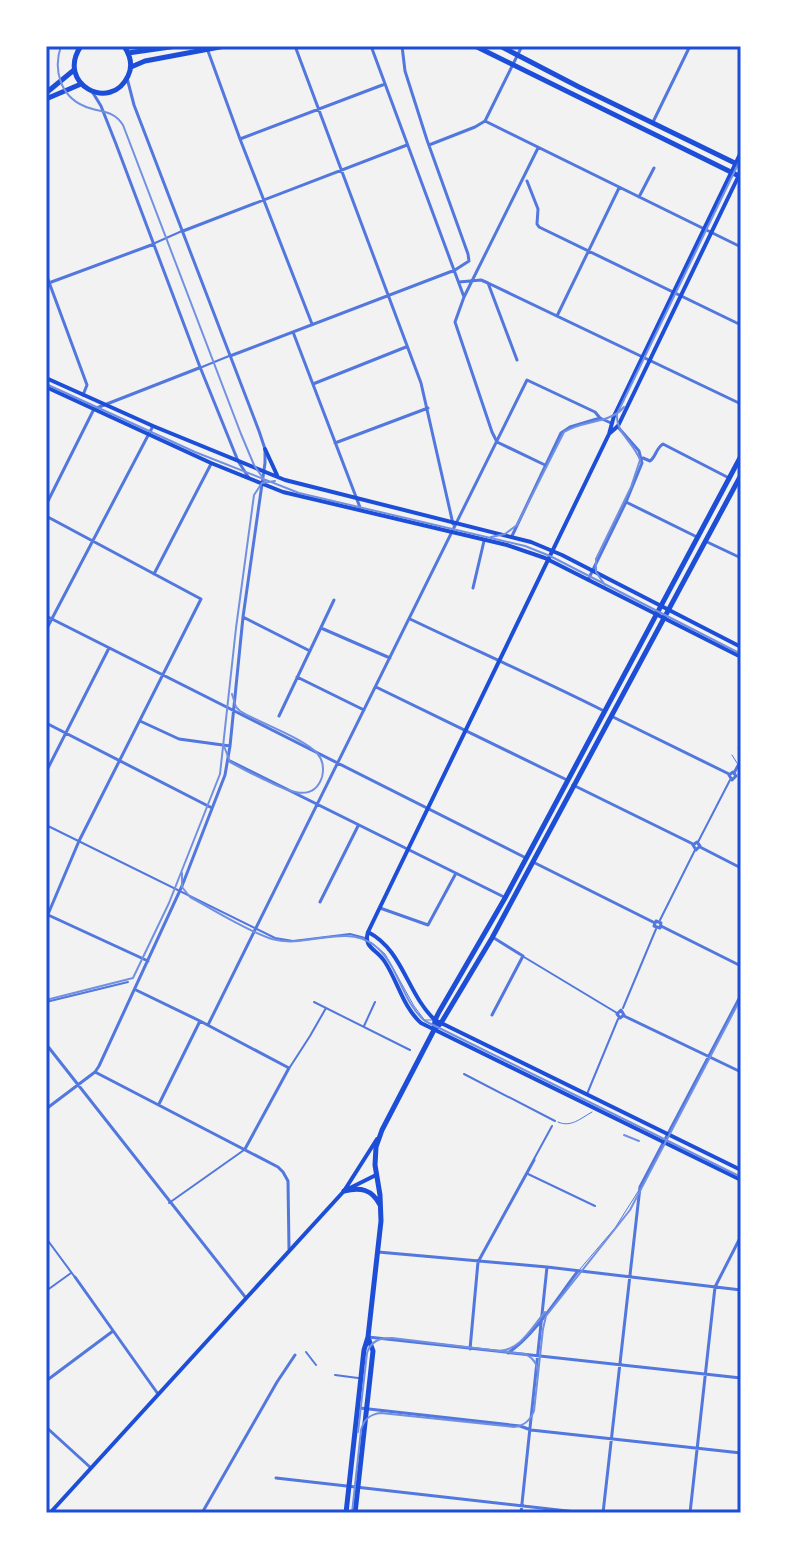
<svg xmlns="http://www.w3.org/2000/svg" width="787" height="1559" font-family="'Roboto Condensed',sans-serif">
<rect width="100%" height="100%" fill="#f2f2f2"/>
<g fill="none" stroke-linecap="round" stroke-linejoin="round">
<!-- service -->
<path stroke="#5277de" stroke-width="1" d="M738 749 741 752
M732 755 737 763
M371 942 385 954 414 1006 423 1018 425 1020H433
M558 1122C571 1128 581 1118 592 1112
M580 1269 615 1228 639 1190"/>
<!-- pedestrian -->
<path stroke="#5277de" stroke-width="2" d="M155 243 182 231
M202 367 229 356
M46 825 275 938 293 941 350 934 365 938
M698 842 730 780
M660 920 695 850
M524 957 617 1013
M46 1002 128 982
M314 1002 410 1050
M623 1008 656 929
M364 1026 375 1002
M290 1067 310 1036 326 1008
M464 1074 555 1121
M587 1094 618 1019
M534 1159 552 1126
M528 1174 595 1206
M169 1203 244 1150
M46 1238 74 1276
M46 1291 71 1273
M306 1352 316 1365
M335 1375 358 1378"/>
<!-- minor -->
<path stroke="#5277de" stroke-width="3" d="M295 46 421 383 453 524
M371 46 464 297
M208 51 240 139 312 324
M93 93 101 106 116 144 200 367 238 461 249 478
M485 121 741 247
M653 122 690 46
M240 139 385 84
M429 145 475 127 485 121 522 46
M538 148 464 297 455 322 492 432 497 442 545 465
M527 181 538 209 537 224 539 227 741 325
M639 197 654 168
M183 231 407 145
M46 274 87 385 83 395
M459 282 481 280 488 283 741 404
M488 283 517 360
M46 284 154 244
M557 316 619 188
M293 332 361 510
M230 356 455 270 469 261 468 254 427 140 405 71 402 46
M313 384 406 347
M335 443 428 408
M643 458 650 461C656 457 656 448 663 444L729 478
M626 502 697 537
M46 505 94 409 199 368
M46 516 201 599 79 841 46 919
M512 536 561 433 570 427 600 418 611 423
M705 541 741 558
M154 574 211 464
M588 580 626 502 642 463 639 451 617 426
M473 588 484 541
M46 616 526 858
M243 617 310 651
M410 619C475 650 540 679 604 711
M321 628 390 658
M46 630 153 426
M297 677 364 710
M376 687 567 780
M279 716 334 600
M611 716 729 774
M140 721 179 739 230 746
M46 723 212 808
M228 760 504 897
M46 772 109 648
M733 772 736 776 732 780 729 775Z
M734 773 741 760
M573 785 693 844
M697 842 700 846 696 850 693 845Z
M700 847 741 868
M533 862 655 923
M320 902 358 826
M380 908 428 925 455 875
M46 914 148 961
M656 921 661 923 660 928 654 926Z
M661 926 741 966
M136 990 200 1021 289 1068 245 1149
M621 1010 624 1015 620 1018 617 1014Z
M492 1015 523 956 494 938
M624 1016 741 1072
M208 1025 527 380 595 412 600 418
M46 1044 246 1298
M95 1072 278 1167 283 1172 288 1181 289 1249
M159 1104 200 1021
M46 1109 95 1072 99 1066 182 886 225 775 230 746 243 617 265 463V449L259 431 134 105 127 78
M378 1252 547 1267 741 1290
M75 1277 158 1394
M368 1337 741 1378
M470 1349 478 1262 534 1160
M508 1353C535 1335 558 1297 578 1271
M46 1381 113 1331
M360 1408 520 1426 531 1430 741 1453
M46 1427 91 1468
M276 1478 585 1513
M202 1513 277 1382 295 1355
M521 1513 547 1267
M603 1513 640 1187 741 995
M690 1513 715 1287 741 1236"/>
<!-- secondary -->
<path stroke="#1d4ed8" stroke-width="4" d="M741 152 614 416 609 434 368 932C363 948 377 949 385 962 398 982 403 1007 421 1023L741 1180
M46 378 153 426 285 480 531 542 562 555 741 647
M46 387 211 463 283 492 507 545 545 558 741 657
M610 433 618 426 741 171
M265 449 277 475
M368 932C403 950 407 994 435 1020L741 1170
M350 1188 376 1175
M50 1513 344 1191 377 1139"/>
<!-- primary -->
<path stroke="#1d4ed8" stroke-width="5" d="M81 46C55 84 111 113 128 76 133 66 130 55 124 46
M475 46 741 177
M500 46 579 87 741 166
M128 53 177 46
M131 67 145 61 225 46
M46 93 74 70
M46 99 81 84
M434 1029 435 1020 439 1012 505 898 741 456
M344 1191C360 1187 372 1189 380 1205
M346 1513 364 1350 368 1337 381 1221 380 1195 375 1165 376 1147 382 1130 434 1030 441 1023 492 938 741 475
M355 1513 373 1351 369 1340"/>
<!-- tram -->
<path stroke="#7290e2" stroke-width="2" d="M61 46C53 69 60 96 84 106 99 113 113 109 123 125L241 434 254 465 265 481
M46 384 195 452 299 493 525 546 550 556 741 654
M491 537 505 534 517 525 564 432C582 420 610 424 624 407
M605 585 596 572V559L631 487 640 460C634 443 615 432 617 414L741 158
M224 746 230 762C241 768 252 774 263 779 281 788 313 806 322 777 324 769 323 760 317 753 303 738 260 723 240 711L236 707 232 694
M182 873V887L190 897C214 910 247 931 272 939 306 949 344 923 374 945 399 964 401 1001 425 1021L741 1177
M46 1000 133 978 169 903 220 774 236 628 254 495 262 483 275 481
M498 1351C520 1351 532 1327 545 1312
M358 1432 367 1353C371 1341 379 1338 392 1338L525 1354C534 1358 538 1365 538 1375
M352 1513 361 1430C364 1419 370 1414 381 1413L514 1427C524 1426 530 1421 534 1411L543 1329 546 1316 630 1210 741 998"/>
<!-- rail -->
<path stroke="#7290e2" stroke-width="2" d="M624 1135 639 1141"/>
</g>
<!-- border -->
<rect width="787" height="1559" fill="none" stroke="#ffffff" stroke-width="96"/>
<rect x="48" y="48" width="691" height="1463" fill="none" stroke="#1d4ed8" stroke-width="3"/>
</svg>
